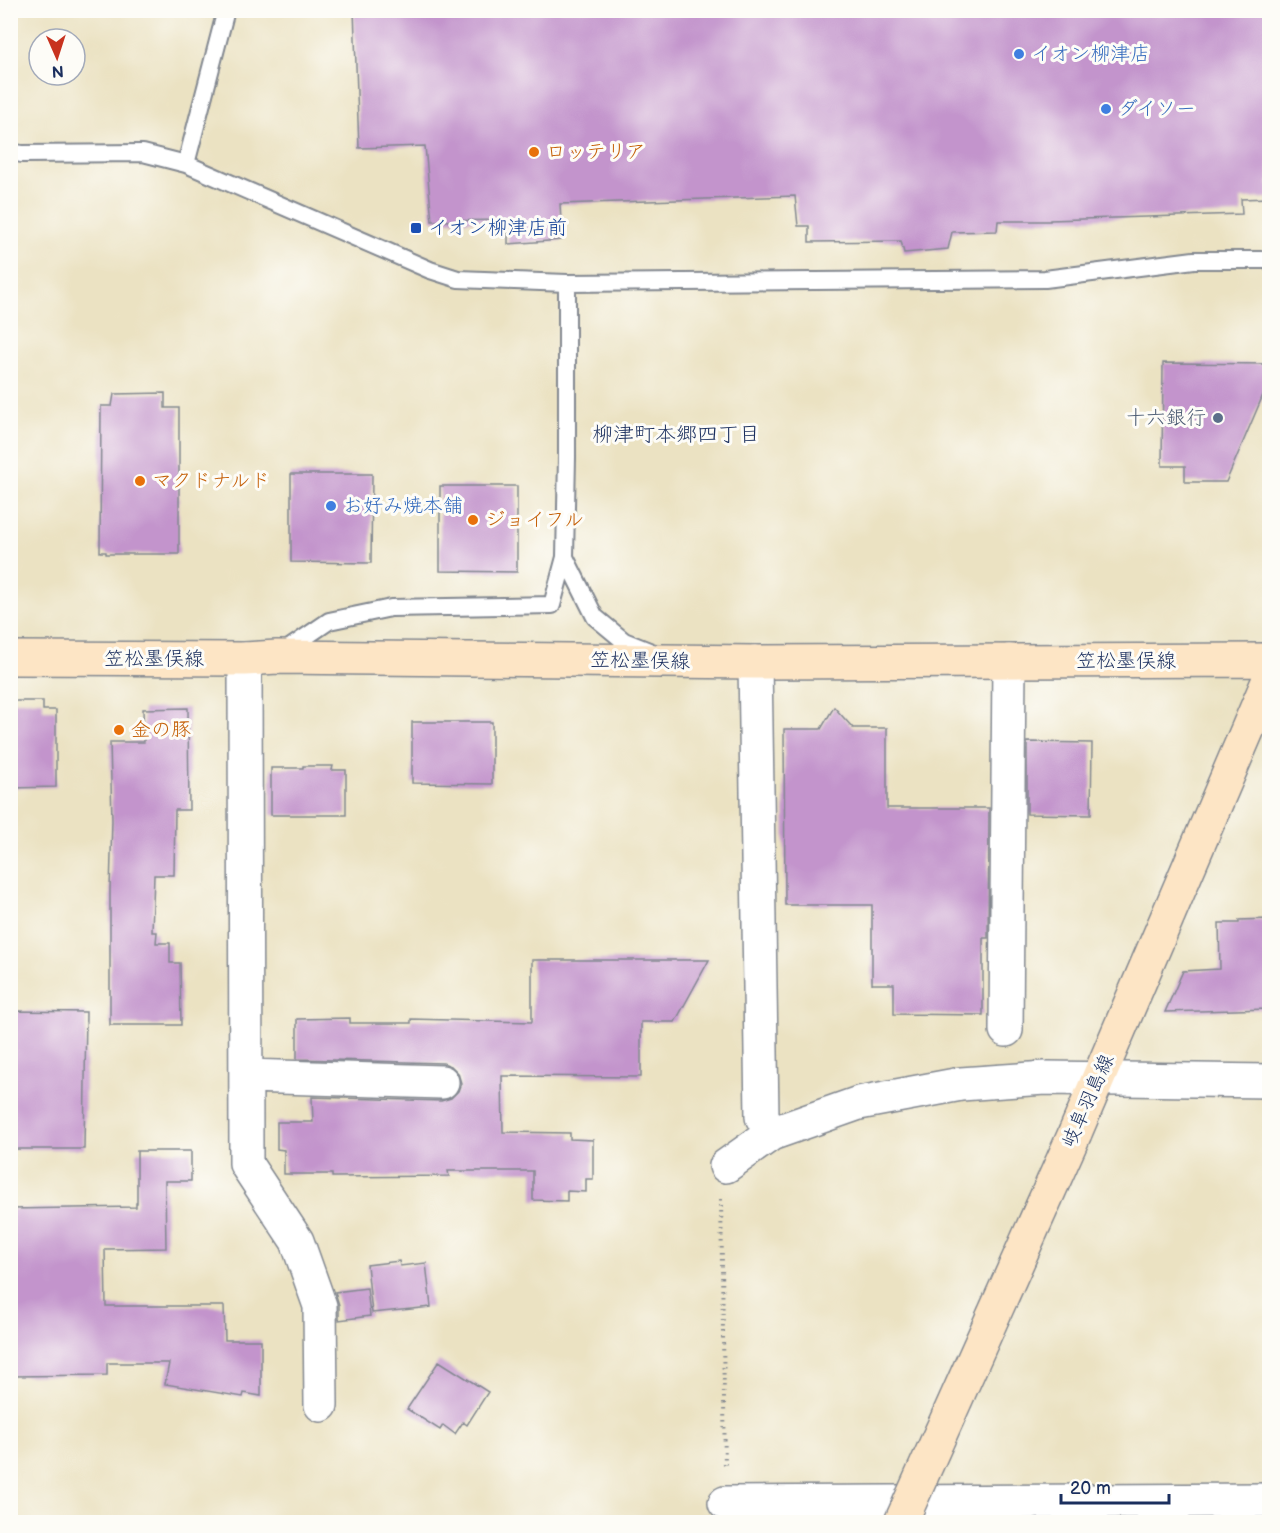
<svg xmlns="http://www.w3.org/2000/svg" width="1280" height="1533" font-family="'Balsamiq Sans','Klee One',sans-serif">
<rect width="100%" height="100%" fill="#fdfcf7"/>
<filter id="ink" filterUnits="userSpaceOnUse"><feTurbulence type="fractalNoise" baseFrequency=".0167" numOctaves="2"/><feDisplacementMap in="SourceGraphic" scale="12" xChannelSelector="R" yChannelSelector="G"/><feConvolveMatrix kernelMatrix="1 2 1 2 8 2 1 2 1" color-interpolation-filters="sRGB"/></filter>
<filter id="wash" filterUnits="userSpaceOnUse"><feTurbulence type="fractalNoise" baseFrequency=".008" numOctaves="4" result="noise"/><feDisplacementMap in="SourceGraphic" scale="24" xChannelSelector="R" yChannelSelector="G"/><feGaussianBlur stdDeviation="1.35" result="paint"/><feColorMatrix in="noise" values="0 0 0 0 0 0 0 0 0 0 0 0 0 0 0 0 0 1.4 0 .05"/><feComposite in="paint" operator="in"/></filter>
<g filter="url(#wash)">
<rect width="100%" height="100%" fill="#ebe2c2"/>
<g id="blocks">
<!-- building -->
<path fill="#c394cc" d="M354 10H1269V198L1241 199 1242 214 1050 220V221H998L997 231 952 232 948 249 904 253 901 241 809 242V226H798L795 196 560 204 562 240 508 244V220L432 221 425 146 359 148Z
M1163 363 1269 364V381L1226 482H1185V466H1162Z
M165 393V408H179V554H106V552H100L101 406H112L114 394Z
M291 474H372L371 563 291 562Z
M440 486H517V572L440 571Z
M10 701H43V710H56V787L10 788Z
M834 707 853 728H887V808H989L988 938H983V1015L894 1014V984H872V905H785L784 729H821Z
M188 708 189 810H175L174 875H154L152 932H157L156 943H170V963H180L181 1025H110V890L112 820 110 742H144L143 709Z
M412 722H492V784L412 783Z
M1027 742 1092 743 1091 815 1027 814Z
M303 766H333L332 770H346V815H271V768H303Z
M1269 919V1009L1165 1012 1183 971 1220 969 1219 923H1239V920Z
M532 960H709L675 1022H641V1077L502 1076 503 1132 570 1133V1139L593 1140V1179H586V1192L567 1191V1201L533 1200V1171H448L449 1176 332 1177V1174H284V1150L277 1149V1122H313L312 1097 441 1101 451 1098 458 1091 461 1083 458 1073 451 1066 443 1063 297 1059V1019L350 1018V1023H411V1019L532 1022Z
M10 1011 86 1012 84 1149H10Z
M137 1151H191V1181H165L166 1248 105 1249 106 1306H224L225 1340H261V1396L244 1393 243 1397 165 1384 169 1363H107V1375L10 1376V1209L136 1207V1203H137Z
M399 1261 400 1266 426 1263 431 1307 372 1313 367 1265Z
M367 1288 370 1316 339 1320V1305L335 1292Z
M439 1361 488 1392 467 1425 463 1422 455 1434 443 1425 440 1430 407 1409Z"/>
</g>
</g>
<g filter="url(#ink)">
<use href="#blocks" fill-opacity="0" stroke="#838890" stroke-width="1.5"/>
<g fill="none" stroke-linecap="round" stroke-linejoin="round">
<defs>
<path id="lane" d="M10 152 22 154 143 153 186 164 430 270 458 279 567 283
M186 164 226 10
M565 557 595 617 624 641 654 653
M282 653 329 621 391 608 552 605 565 557 567 457V283L1045 279 1194 260H1270"/>
<path id="street" d="M245 659 246 1164 297 1241 320 1306 321 1405
M755 662 762 1117 771 1134
M1006 1030 1009 661
M246 1076 442 1082
M726 1166 771 1134 859 1103 961 1084 1045 1078 1270 1081
M725 1503 1270 1500"/>
<path id="secondary" d="M10 658 245 659 277 657 755 662 1270 660
M1075 1133 1270 677"/>
</defs>
<!-- lane casing -->
<use href="#lane" stroke="#838890" stroke-width="20"/>
<!-- street casing -->
<use href="#street" stroke="#838890" stroke-width="36"/>
<!-- secondary casing -->
<use href="#secondary" stroke="#838890" stroke-width="36"/>
<!-- path -->
<path stroke="#838890" stroke-width="4" stroke-dasharray="1.5 4.5" stroke-linecap="butt" d="M721 1199 725 1468"/>
<!-- lane -->
<use href="#lane" stroke="#fff" stroke-width="16"/>
<!-- street -->
<use href="#street" stroke="#fff" stroke-width="33"/>
<!-- secondary -->
<use href="#secondary" stroke="#fde5c5" stroke-width="33"/>
<defs>
<path id="secondary-bridge" d="M901 1522 1075 1133"/>
</defs>
<!-- secondary-bridge casing -->
<use href="#secondary-bridge" stroke="#838890" stroke-width="36" stroke-linecap="butt"/>
<!-- secondary-bridge -->
<use href="#secondary-bridge" stroke="#fde5c5" stroke-width="33"/>
</g>
</g>
<!-- markers -->
<g fill="#3f7fe0" stroke="#fdfcf7" stroke-width="2">
<circle cx="1019" cy="54" r="6"/>
<circle cx="1106" cy="109" r="6"/>
<circle cx="331" cy="506" r="6"/>
</g>
<g fill="#e8710a" stroke="#fdfcf7" stroke-width="2">
<circle cx="534" cy="152" r="6"/>
<circle cx="140" cy="481" r="6"/>
<circle cx="473" cy="520" r="6"/>
<circle cx="119" cy="730" r="6"/>
</g>
<rect fill="#1a4fb4" stroke="#fdfcf7" stroke-width="2" x="410" y="222" width="12" height="12" rx="3"/>
<circle fill="#5c6f8a" stroke="#fdfcf7" stroke-width="2" cx="1218" cy="418" r="6"/>
<g text-anchor="middle" dominant-baseline="central" stroke-width="6" stroke-linejoin="round" paint-order="stroke">
<!-- shop labels -->
<g font-size="20" fill="#366cbe" stroke="#fdfcf7" text-anchor="start">
<text x="1031" y="54">イオン柳津店</text>
<text x="1118" y="109">ダイソー</text>
<text x="343" y="506">お好み焼本舗</text>
</g>
<!-- food labels -->
<g font-size="20" fill="#c56008" stroke="#fdfcf7" text-anchor="start">
<text x="546" y="152">ロッテリア</text>
<text x="152" y="481">マクドナルド</text>
<text x="485" y="520">ジョイフル</text>
<text x="131" y="730">金の豚</text>
</g>
<!-- transit labels -->
<g font-size="20" fill="#164399" stroke="#fdfcf7" text-anchor="start">
<text x="428" y="228">イオン柳津店前</text>
</g>
<!-- service labels -->
<g font-size="20" fill="#4e5e75" stroke="#fdfcf7" text-anchor="end">
<text x="1206" y="418">十六銀行</text>
</g>
<!-- street labels -->
<g font-size="20" fill="#1b2f5e" stroke="#fdfcf7">
<text x="154" y="659">笠松墨俣線</text>
<text transform="translate(640 661) rotate(1)">笠松墨俣線</text>
<text x="1126" y="661">笠松墨俣線</text>
<text transform="translate(1088 1101) rotate(-66)">岐阜羽島線</text>
</g>
<!-- neighbourhood labels -->
<g font-size="21" fill="#1b2f5e" stroke="#fdfcf7">
<text x="676" y="434">柳津町本郷四丁目</text>
</g>
</g>
<!-- margin -->
<rect width="1280" height="1533" fill="none" stroke="#fdfcf7" stroke-width="36"/>
<!-- north arrow -->
<g transform="translate(57 57) rotate(177)"><circle r="28" fill="#fdfcf7" stroke="#a3aaba" stroke-width="1.5"/>
<path d="M0-4.5L10 22L0 15L-10 22Z" fill="#c8321e"/>
<text y="-9" font-size="16" font-weight="bold" text-anchor="middle" fill="#1b2f5e">N</text>
</g>
<!-- scale -->
<path d="M1061 1494v9h108v-9" fill="none" stroke="#1b2f5e" stroke-width="3"/>
<text x="1070" y="1494" font-size="18" fill="#1b2f5e" stroke="#fdfcf7" stroke-width="4.5" paint-order="stroke">20 m</text>
</svg>
